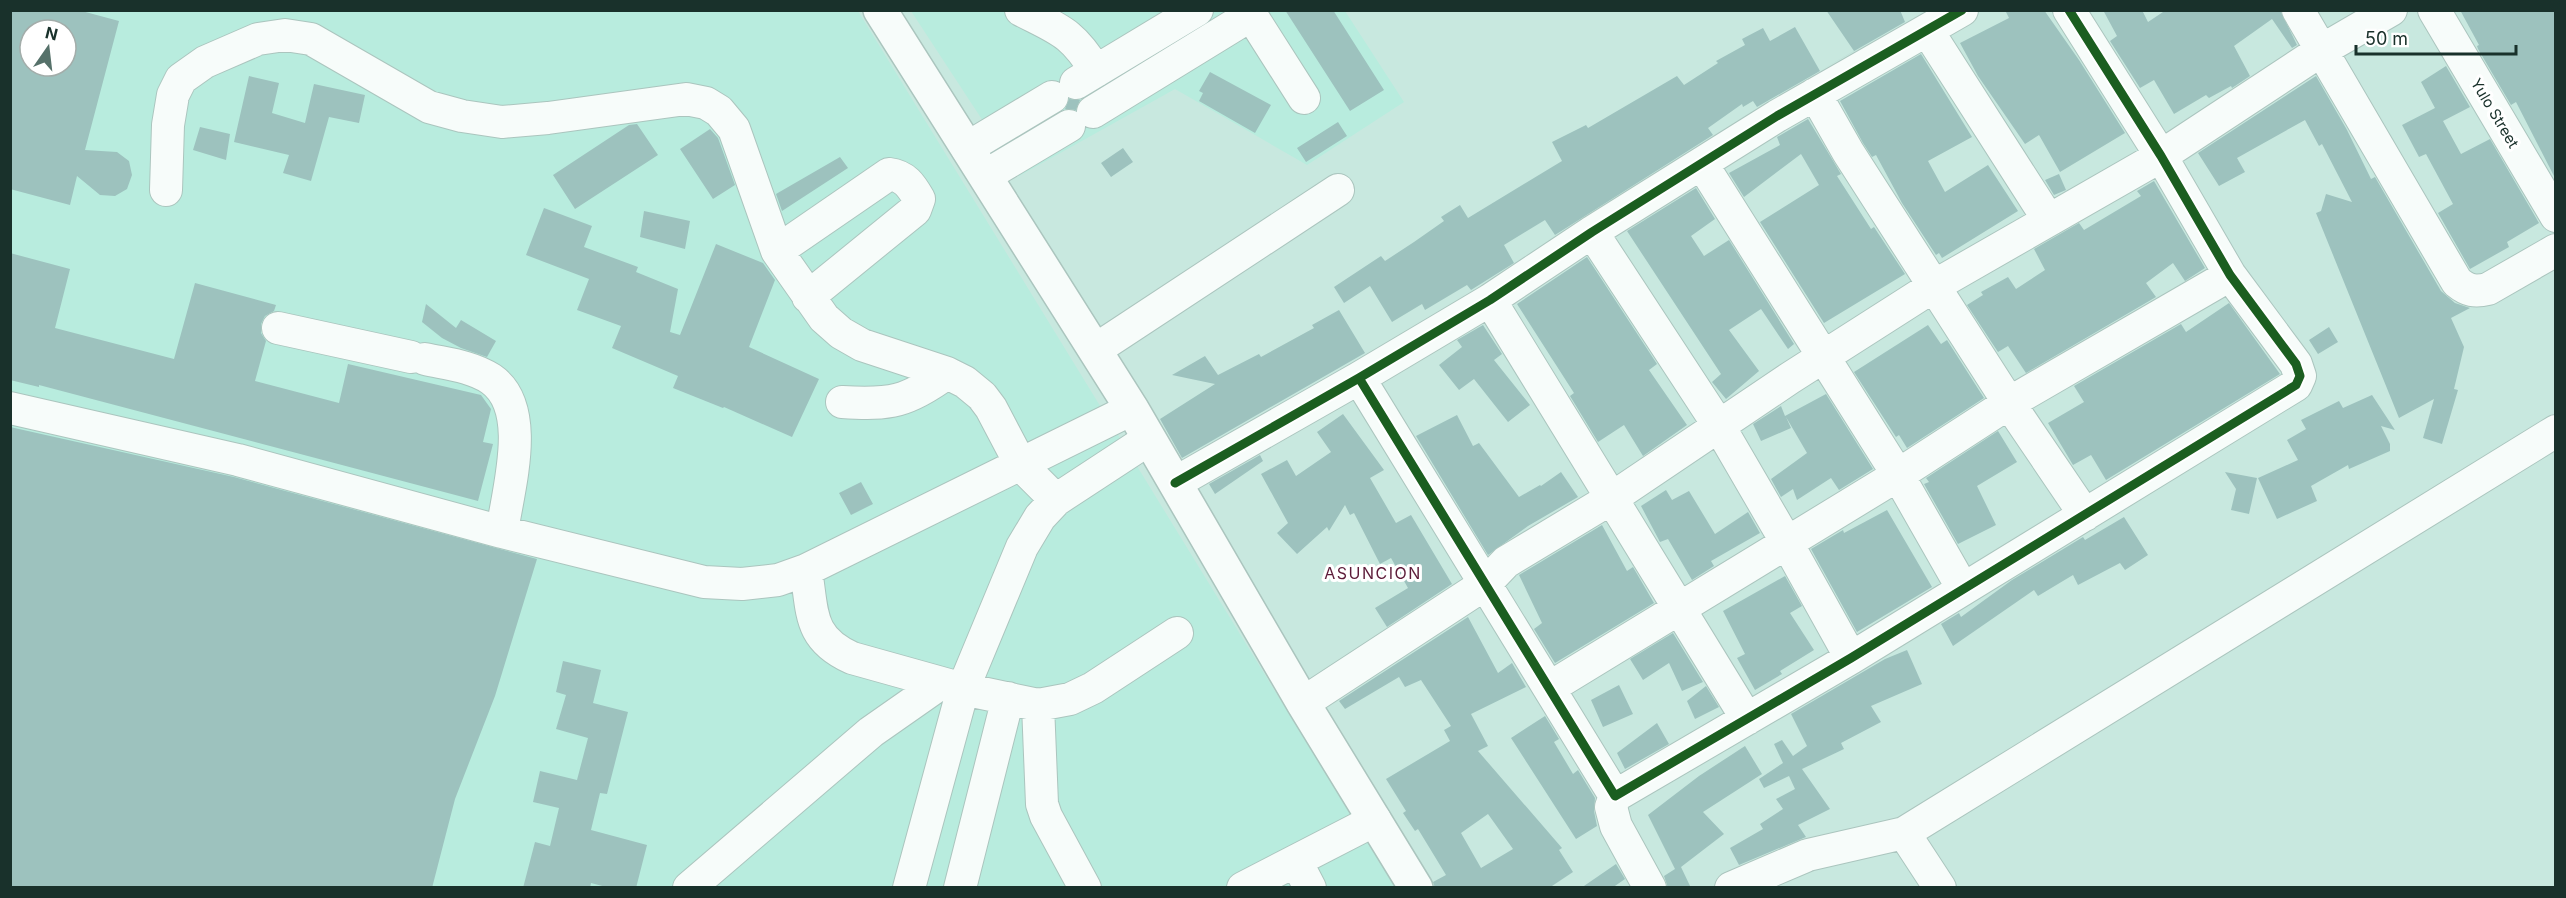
<svg xmlns="http://www.w3.org/2000/svg" width="2566" height="898" font-family="Inter,sans-serif">
<rect width="100%" height="100%" fill="#c8e8df"/>
<!-- built -->
<path fill="#b8ecde" fill-rule="evenodd" d="M10 11H858L1395 887H11ZM30 30H66V66H30Z
M911 11H1345L1404 102 1307 165 1175 89 1019 176Z"/>
<!-- building -->
<path fill="#9dc2be" fill-rule="evenodd" d="M10 10H78L119 21 85 150 117 152 129 161 132 175 127 189 115 196 100 195 77 176 70 205 10 189ZM30 30H66V66H30Z
M1285 10H1333L1384 90 1350 111Z
M1826 10H1900L1905 22 1821 70 1854 51Z
M2005 10H2044L2079 60 2125 133 2060 172 2039 135 2025 144 1978 76 1960 43 2009 18Z
M2103 10H2142L2148 22 2166 10H2280L2297 45 2292 48 2272 19 2234 46 2250 76 2232 88 2231 86 2209 98 2206 95 2174 114 2154 80 2140 88 2110 41 2117 36Z
M2460 10H2556V180L2516 102 2511 105 2478 49 2477 46 2479 45Z
M1795 27 1820 71 1757 107 1753 101 1743 107 1742 104 1708 128 1713 135 1555 235 1545 220 1504 245 1514 263 1471 290 1467 285 1425 310 1422 304 1392 322 1370 286 1344 303 1334 287 1381 256 1385 261 1414 242 1444 221 1441 217 1460 205 1468 218 1562 161 1552 142 1586 125 1588 128 1677 76 1684 85 1718 63 1716 61 1745 45 1742 39 1763 28 1770 41Z
M1921 54 1972 137 1928 161 1945 192 1988 165 2018 211 1942 258 1939 253 1936 255 1902 203 1876 155 1872 157 1863 143 1840 101Z
M2446 66 2470 107 2443 121 2461 154 2490 139 2539 223 2507 242 2509 247 2470 269 2438 213 2453 204 2426 154 2419 157 2402 125 2435 108 2421 82Z
M1210 72 1271 105 1255 133 1199 101 1203 93 1199 91Z
M249 76 279 83 272 113 305 123 314 84 365 95 359 123 329 117 311 181 283 173 289 155 234 142Z
M2316 76 2347 130 2371 179 2375 177 2441 291 2455 303 2470 308 2451 318 2464 347 2454 389 2458 390 2442 444 2423 438 2434 399 2399 418 2316 213 2321 211 2326 194 2352 202 2322 144 2319 146 2305 120 2237 158 2245 172 2219 186 2198 153Z
M1069 99 1080 100 1076 110 1065 109Z
M1808 119 1841 174 1837 176 1871 229 1874 227 1905 274 1824 323 1760 222 1819 185 1801 154 1744 197 1729 173 1780 145 1777 137Z
M1338 122 1347 136 1306 162 1297 148Z
M637 124 658 155 575 209 553 175 629 125Z
M200 127 230 134 226 160 193 150Z
M710 129 718 138 735 185 713 199 680 149Z
M1123 148 1133 162 1111 177 1101 163Z
M840 157 848 168 782 211 776 194Z
M2059 174 2066 190 2054 195 2045 180Z
M2154 181 2205 268 2185 281 2173 263 2146 283 2156 297 2026 373 2008 346 1998 352 1967 305 1983 295 1981 292 2008 277 2016 289 2045 270 2034 249 2079 223 2084 230 2141 196 2137 191Z
M1696 188 1715 219 1691 236 1704 256 1729 240 1794 344 1788 349 1761 309 1729 330 1759 371 1726 399 1712 382 1721 374 1627 231Z
M544 208 592 226 584 247 638 267 636 272 678 289 670 332 680 335 716 244 763 263 775 280 749 347 819 379 792 437 724 407 723 408 673 388 678 376 612 348 621 326 577 310 589 279 526 255Z
M644 211 690 221 685 249 640 237Z
M10 253 70 269 55 328 174 359 195 283 276 305 274 311 265 316 261 324V333L266 341 255 381 339 403 348 364 481 395 491 409 483 442 493 444 478 501 39 385V387L10 380Z
M1587 257 1657 364 1649 370 1687 425 1643 456 1624 425 1598 442 1570 396 1574 393 1517 304Z
M2229 303 2280 374 2106 480 2091 455 2073 465 2048 423 2084 402 2074 386 2181 324 2186 332Z
M426 304 456 328 461 320 496 341 487 357 461 348 442 338 422 322Z
M1339 310 1365 353 1182 458 1160 419 1215 384 1172 375 1205 356 1218 375 1259 354 1261 357 1314 328 1312 325Z
M1483 325 1502 354 1494 360 1530 405 1508 422 1474 379 1459 390 1439 365 1462 347 1457 340Z
M1928 325 1941 344 1947 340 1984 398 1907 448 1899 435 1896 437 1854 372Z
M2329 327 2338 342 2318 354 2309 340Z
M1826 394 1873 469 1839 490 1831 478 1797 500 1793 489 1781 497 1771 479 1807 453 1786 417 1791 428 1761 441 1753 424 1781 406 1785 416Z
M2372 395 2395 430 2381 426 2390 444V451L2349 469 2348 465 2311 486 2317 501 2277 519 2258 478 2298 460 2287 440 2306 429 2301 420 2339 401 2343 408Z
M1343 414 1384 470 1370 478 1396 523 1411 515 1452 584 1387 627 1375 608 1408 588 1391 558 1380 564 1354 513 1350 515 1345 505 1329 531 1327 527 1297 554 1277 533 1288 523 1261 474 1287 460 1296 476 1331 452 1317 432Z
M1457 415 1473 446 1479 443 1519 497 1540 485 1541 486 1561 472 1578 497 1528 526 1488 555 1416 436Z
M10 427 234 477 537 559 495 696 455 799 432 888H10Z
M1998 431 2017 462 1977 486 1996 525 1958 544 1924 484 1929 482 1926 478Z
M1260 455 1263 461 1215 494 1209 484Z
M2225 472 2257 478 2249 514 2231 510 2236 489Z
M861 482 873 504 851 515 839 493Z
M1666 490 1672 500 1689 491 1715 534 1748 512 1760 533 1711 561 1714 566 1692 580 1668 539 1660 542 1641 506Z
M1887 510 1932 587 1857 632 1811 549 1843 530 1844 533Z
M2124 517 2148 555 2125 570 2120 563 2078 585 2073 575 2038 596 2034 590 1953 646 1941 624 1959 613 1961 617 2012 580 2083 537 2085 540Z
M1602 525 1627 571 1633 567 1654 603 1555 663 1534 629 1542 623 1519 575Z
M1785 576 1802 606 1790 613 1814 650 1780 671 1782 674 1755 690 1737 658 1745 654 1723 611Z
M1468 617 1498 673 1512 663 1526 687 1471 714 1488 746 1478 751 1562 848 1559 850 1573 872 1549 888H1435L1433 882 1446 875 1418 829 1415 831 1403 813 1406 811 1386 779 1450 741 1444 730 1451 726 1421 680 1405 687 1399 677 1345 709 1339 701ZM1488 814 1513 849 1481 868 1461 833Z
M1673 633 1703 682 1682 691 1669 663 1643 680 1630 659Z
M1907 650 1922 684 1871 706 1881 722 1841 743 1844 749 1802 769 1830 809 1798 825 1806 837 1739 865 1730 848 1763 829 1760 824 1783 809 1776 799 1795 789 1789 776 1764 788 1759 779 1783 763 1774 744 1782 740 1793 756 1807 746 1791 714 1885 659Z
M563 661 601 670 593 703 628 712 607 794 600 793 591 830 647 845 636 888H610L591 883 590 888H523L535 842 550 846 559 808 533 802 540 771 577 780 588 738 556 729 566 695 556 692Z
M1619 685 1633 714 1603 727 1591 700Z
M1706 686 1719 707 1695 719 1687 701Z
M1545 716 1559 739 1554 742 1573 774 1578 770 1595 798 1594 811 1597 826 1576 839 1511 738Z
M1657 723 1669 744 1625 769 1617 753Z
M1745 746 1762 774 1703 812 1724 834 1681 867 1691 888H1668L1664 876 1675 869 1648 815 1699 776Z
M1616 864 1625 879 1612 888H1581Z"/>
<g fill="none" stroke-linecap="round" stroke-linejoin="round">
<defs>
<path id="minor" d="M1021 10C1060 30 1072 32 1096 71
M1248 10 1304 98
M2298 10 2457 282C2468 291 2475 292 2488 289L2556 250
M2434 10 2556 216
M1927 30 2048 219
M1076 83 1197 10
M1815 94 1848 152 2009 403 2085 515
M1093 112 1251 15
M967 148 1052 97
M1702 164 1898 475 1963 589
M985 176 1069 126
M166 190 168 125 173 95 181 79 205 62 258 39 285 35 311 39 429 107 462 116 502 122 548 118 686 99 706 103 719 111 734 129 777 251 824 318 841 333 862 345 947 373 965 382 982 396 991 408 1021 465 1056 500
M1592 232 1719 426 1787 543 1851 658
M777 251 889 174C905 176 911 185 919 199L915 210 808 297
M1490 300 1747 719
M278 328 411 357
M1095 350 1338 190
M425 359C447 364 471 366 491 379 533 408 508 489 502 532
M1359 378 1615 796 1851 658 2296 385 2300 376 2296 364 2230 275 2161 156 2069 10
M842 402C891 405 907 402 947 373
M10 408 238 460 502 532 704 582 742 584 778 580 806 570 1132 409
M1175 483 1359 378 1490 300 1592 232 1777 116 1962 10
M806 570C813 613 808 638 852 658L963 689 1038 705 1070 699 1093 688 1177 633
M1549 688 1898 475 2009 403 2230 275
M1303 703 1485 584 1506 562 1612 498 1790 378 1934 286 2161 156 2322 50 2391 10
M1038 705 1042 804 1046 816 1085 888
M1615 796 1611 807 1616 826 1650 888
M1904 833 2556 431
M1296 861 1310 888
M689 888 871 732 941 683
M909 888 963 689 1022 547 1040 517 1056 500 1149 439
M960 888 1008 698
M1243 888 1375 820
M1731 888 1808 855 1904 833 1940 888"/>
<path id="major" d="M880 10 1132 409 1303 703 1416 888"/>
</defs>
<!-- minor casing -->
<use href="#minor" stroke="#abc5be" stroke-width="34"/>
<!-- major casing -->
<use href="#major" stroke="#abc5be" stroke-width="36"/>
<!-- minor -->
<use href="#minor" stroke="#f7fcfa" stroke-width="32"/>
<!-- major -->
<use href="#major" stroke="#f7fcfa" stroke-width="33"/>
<defs>
<path id="cycleway" d="M1359 378 1615 796 1851 658 2296 385 2300 376 2296 364 2230 275 2161 156 2069 10
M1175 483 1359 378 1490 300 1592 232 1777 116 1962 10"/>
</defs>
<!-- cycleway casing -->
<use href="#cycleway" stroke="#fff" stroke-width="13"/>
<!-- cycleway -->
<use href="#cycleway" stroke="#1b5e20" stroke-width="9"/>
</g>
<g text-anchor="middle" dominant-baseline="central" stroke-width="6" stroke-linejoin="round" paint-order="stroke">
<!-- street labels -->
<g font-size="15" fill="#19312b" stroke="#fff">
<text transform="translate(2495 113) rotate(59)">Yulo Street</text>
</g>
<!-- neighbourhood labels -->
<g font-size="16" letter-spacing="1.5" fill="#5c1b39" stroke="#fff">
<text x="1373" y="573">ASUNCION</text>
</g>
</g>
<!-- border -->
<rect width="2566" height="898" fill="none" stroke="#19312b" stroke-width="24"/>
<!-- north arrow -->
<g transform="translate(48 48) rotate(14)"><circle r="28" fill="#ffffff" stroke="#a3adaa" stroke-width="1.5"/>
<path d="M0-4.5L10 22L0 15L-10 22Z" fill="#56716a"/>
<text y="-9" font-size="16" font-weight="bold" text-anchor="middle" fill="#19312b">N</text>
</g>
<!-- scale -->
<path d="M2356 45v9h160v-9" fill="none" stroke="#19312b" stroke-width="3"/>
<text x="2365" y="45" font-size="18" fill="#19312b" stroke="#ffffff" stroke-width="4.5" paint-order="stroke">50 m</text>
</svg>
